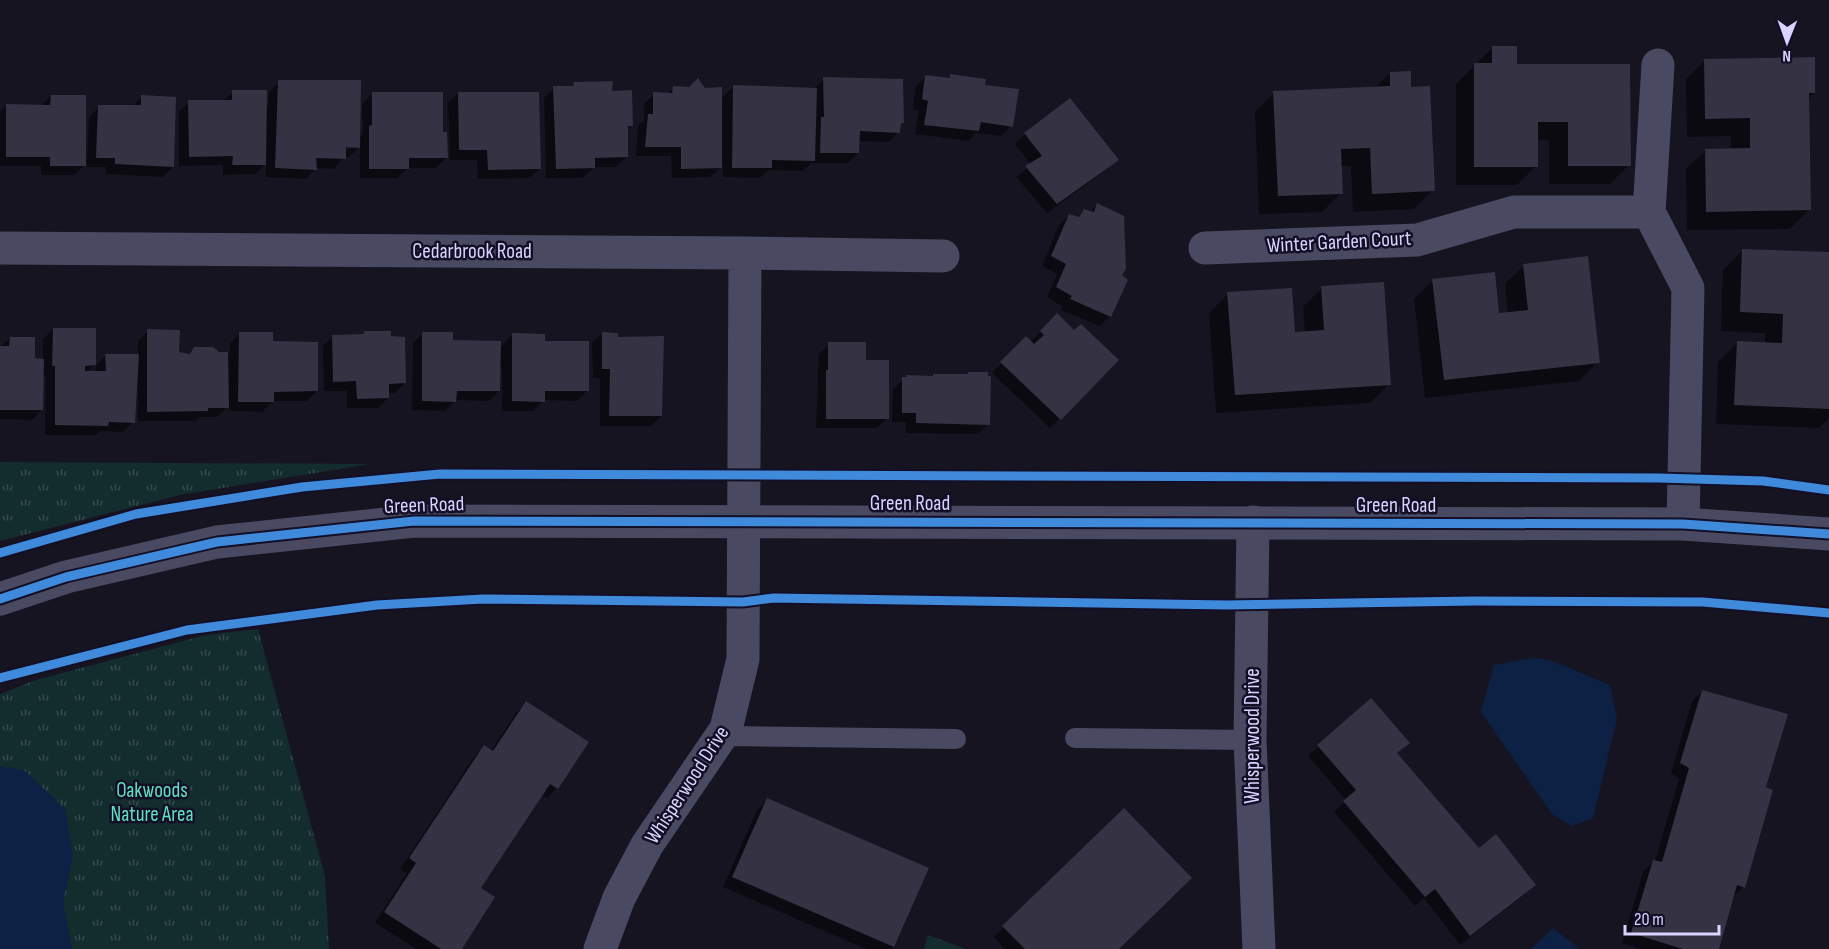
<svg xmlns="http://www.w3.org/2000/svg" width="1829" height="949" font-family="'Sofia Sans Condensed',sans-serif">
<defs>
<pattern id="park-tufts" width="24" height="20" patternUnits="userSpaceOnUse" patternTransform="scale(1.5)"><rect width="24" height="20" fill="#132c2d"/><path d="M3 7l-1-3M5 7V3M7 7l1-3M15 17l-1-3M17 17v-4M19 17l1-3" fill="none" stroke="#354a4c"/></pattern>
</defs>
<rect width="100%" height="100%" fill="#161421"/>
<!-- park -->
<path fill="url(#park-tufts)" d="M0 462 370 464 180 495 0 541Z
M258 629 325 876 329 949H0V694L36 680 206 635Z
M928 935 966 949H924Z"/>
<!-- water -->
<path fill="#0d2144" d="M1532 658 1550 660 1610 685 1617 719 1593 818 1572 826 1552 814 1481 712 1494 665Z
M0 766 25 771 65 809 73 856 63 902 72 949H0Z
M1553 928 1580 949H1531Z"/>
<!-- shadow -->
<path fill="#0007" fill-rule="evenodd" d="M1492 48 1629 165 1610 184H1549V140H1536V166L1517 185H1456V84Z
M1705 60 1814 93 1808 99 1809 210 1790 229 1687 230 1686 169 1706 150H1731V136L1687 137 1686 79Z
M1390 73 1410 88 1433 190 1414 209 1353 212 1351 166H1340L1341 193 1322 212 1259 214 1255 112 1274 93 1375 88Z
M926 76 948 79 950 76 984 86 1011 126 1001 136 976 133 968 141 915 134 919 111 913 109 916 86Z
M824 79 902 123 899 126V132L888 142 858 141V153L848 163H811L803 171 768 170 760 178 723 177V165L710 177 672 178 671 156H636L638 126 644 121V104L654 94 667 95 674 88 704 89 721 99 734 86 814 89Z
M279 82 359 138 363 134 362 104 372 94 442 133 446 158 436 168H408L397 178H360V147L349 157H344L334 169 316 168 306 179 266 177V163L255 174 223 175V165L179 166V112L189 102 223 101 233 92 268 106 269 92ZM351 146V149L338 148Z
M574 83 610 92 631 126 626 130 627 157 616 167H594L583 178H546L544 98 554 88H570Z
M458 93 540 168 530 178 478 179 477 160H450L448 103Z
M51 96 84 159H87L89 117 99 107H132L142 97 173 167 163 177 106 174V167H87V163L74 175H41V166H0V112L6 106H41Z
M1025 134 1117 159 1107 169 1047 213 1016 177 1031 165 1015 144Z
M1097 205 1120 275 1110 316 1100 326 1061 310 1063 307 1047 297 1057 274 1042 266 1059 225 1070 215 1077 218 1084 210 1090 212Z
M1742 251 1829 254V418L1819 428 1716 424 1718 362 1737 343 1765 344V333L1721 331 1723 270Z
M1524 265 1598 362 1579 381 1425 398 1414 299 1433 280 1498 315 1508 314 1505 284Z
M1322 288 1389 384 1370 403 1216 413 1209 313 1228 294 1294 333H1305L1303 307Z
M1057 316 1074 332 1117 360 1050 428 992 373 1026 338 1030 342Z
M53 329 94 365 87 372H96V365L106 355H138V341L148 331 177 354 188 355 195 349 230 354V343L240 333 272 342 317 391 307 401H273L262 412 229 411V405L217 417H200L196 421H138V391H135L133 422 123 432 100 431 96 435H45L46 376 42 375V410L32 420 0 419V347L10 338 33 360H43V339Z
M365 332 405 383 395 393H388V398L378 408H347V391H324L323 346 333 336H362Z
M423 333 452 342 500 348 512 335 543 342 587 391 577 401 544 400 533 411H502V369H499V391L489 401 456 400 445 411 412 410 413 343Z
M603 333 617 338 661 416 651 426H600V378H593L592 343Z
M829 344 887 418 877 428H816L819 354Z
M986 374 988 424 978 434 906 433V422H892L893 389 907 377Z
M1702 691 1764 788 1744 887 1732 897 1717 949H1641L1622 943 1643 872 1653 862H1655L1679 779 1671 773 1692 701Z
M1371 700 1408 743 1396 754 1478 850 1534 885 1524 895 1460 945 1424 898 1415 906 1334 812 1346 800 1308 756Z
M526 703 587 742 557 788 547 798 541 794 479 888 460 949H416L375 923 407 873 400 869 474 757 484 747 491 751 516 713Z
M767 800 893 947 891 949H866L723 887 757 810Z
M1124 810 1117 949H1005L994 937Z"/>
<!-- building -->
<path fill="#343243" d="M1492 46H1517V64H1630L1631 166H1568V122H1538V167H1474V63H1492Z
M1815 57V93H1809L1811 210 1706 212 1705 149 1750 148V118L1705 119 1704 59Z
M1411 71V87L1430 86 1435 191 1372 194 1370 148 1341 149 1343 194 1278 196 1273 91 1390 86V72Z
M950 74 986 79 985 85 1019 89 1013 127 981 122 979 131 924 125 928 101 922 99 925 75 950 78Z
M823 77 903 79 904 123H901L900 133 860 131 859 153H820L821 117H824Z
M698 78 705 88 722 87V168L681 169V147H645L648 114H653V92L672 93 673 86 689 87Z
M278 80H361L360 148 346 147V159L316 158 317 170 275 168Z
M613 81 612 91 632 90 633 126H628V157L595 158V168L556 169 553 86H573L574 82Z
M733 85 817 88 815 161 772 160V168H732Z
M232 90H267L266 165H232L233 156 189 157 188 100H232Z
M372 92H443V132H447L448 158H409V169H369V126L372 125Z
M458 92H539L541 169 488 170 487 150H459Z
M51 95H86V166H50V157H6V104L50 105Z
M141 95 176 97 174 167 115 164V158H96L98 105H141Z
M1070 98 1119 160 1057 204 1025 166 1042 156 1024 133Z
M1097 203 1124 216 1126 269 1122 275 1128 280 1111 317 1070 299 1072 296 1056 287 1066 264 1051 256 1069 214 1079 217 1084 209 1094 212Z
M1742 249 1829 252V409L1734 405 1737 341 1782 343 1783 314 1740 312Z
M1588 256 1600 363 1444 380 1432 279 1495 272 1499 313 1528 310 1523 264Z
M1384 282 1391 385 1235 395 1227 292 1292 288 1295 332 1324 330 1321 286Z
M1057 313 1074 330 1081 324 1119 360 1061 420 1000 362 1026 336 1034 344 1044 335 1040 331Z
M53 328H96V365L85 366V371H106L105 354H139L135 423 109 422 108 426 55 425V366H52Z
M147 329 180 330 179 352 190 354 194 347H213L219 352H228L229 408H208V411L147 412Z
M364 331H391V336L405 337 406 383 389 384V398L357 399 356 381 333 382 332 335 364 334Z
M239 332H273V341L318 342V391L274 392V402H238Z
M422 332H453V340L501 341 500 391H457L456 402 422 401Z
M602 332 618 333V337L664 336 662 416H609L610 369H602Z
M512 333 545 334V341H589V391H545V402L512 401Z
M10 337H35V358L44 359 43 410H0V346H9Z
M828 342H866V360H889V419H826V370H828Z
M968 372H988V376H991L990 425 916 423V413H902V377H907L906 375 933 376V374H968Z
M1702 690 1788 714 1766 787 1773 790 1745 888 1737 885 1719 949H1683L1631 933 1653 860 1662 862 1689 768 1680 763Z
M1371 698 1410 743 1397 753 1479 848 1496 834 1536 885 1470 936 1435 889 1425 897 1343 801 1356 790 1317 745Z
M526 701 589 742 558 789 550 784 481 888 495 897 462 949H441L384 912 416 863 409 858 484 745 493 751Z
M767 798 929 868 894 947 732 877Z
M1124 808 1192 878 1119 949H1025L1002 926Z"/>
<g fill="none" stroke-linecap="round" stroke-linejoin="round">
<!-- service -->
<path stroke="#4a4962" stroke-width="20" d="M722 736 956 739
M1075 738 1250 740"/>
<!-- minor -->
<path stroke="#4a4962" stroke-width="33" d="M1658 65 1649 212 1688 288 1683 524
M0 248 745 253 943 256
M1205 248 1417 240 1514 212H1649
M1253 522 1250 740 1259 949
M600 949 619 898 647 845 726 729 743 659 745 253"/>
<!-- tertiary -->
<path stroke="#4a4962" stroke-width="33" d="M0 599 66 577 217 542 414 521 1683 524 1829 534"/>
<defs>
<path id="cycleway" d="M0 553 136 514 302 487 440 474 1659 478 1763 481 1829 490
M0 599 66 577 217 542 414 521 1683 524 1829 534
M0 678 187 630 377 605 483 599 743 602 774 598 1227 605 1474 601 1703 602 1829 613"/>
</defs>
<!-- cycleway casing -->
<use href="#cycleway" stroke="#130f26" stroke-width="13"/>
<!-- cycleway -->
<use href="#cycleway" stroke="#408adc" stroke-width="9"/>
</g>
<g text-anchor="middle" dominant-baseline="central" stroke-width="5" stroke-linejoin="round" paint-order="stroke">
<!-- street labels -->
<g font-size="21" fill="#d9d4ff" stroke="#130f26">
<text transform="translate(1339 242) rotate(-3)">Winter Garden Court</text>
<text x="472" y="251">Cedarbrook Road</text>
<text x="910" y="503">Green Road</text>
<text transform="translate(424 505) rotate(-2)">Green Road</text>
<text x="1396" y="505">Green Road</text>
<text transform="translate(1252 736) rotate(-90)">Whisperwood Drive</text>
<text transform="translate(687 785) rotate(-57)">Whisperwood Drive</text>
</g>
<!-- park labels -->
<g font-size="21" fill="#5fe0c0" stroke="#130f26">
<text x="152" y="790">Oakwoods<tspan x="152" dy="24">Nature Area</tspan></text>
</g>
</g>
<!-- north arrow -->
<g transform="translate(1787 42) rotate(181)" stroke="#130f26" stroke-width="4.5" paint-order="stroke">
<path d="M0-4.5L10 22L0 15L-10 22Z" fill="#d9d4ff"/>
<text y="-9" font-size="16" font-weight="bold" text-anchor="middle" fill="#d9d4ff">N</text>
</g>
<!-- scale -->
<path d="M1625 925v9h94v-9" fill="none" stroke="#d9d4ff" stroke-width="3"/>
<text x="1634" y="925" font-size="18" fill="#d9d4ff" stroke="#130f26" stroke-width="4.5" paint-order="stroke">20 m</text>
</svg>
